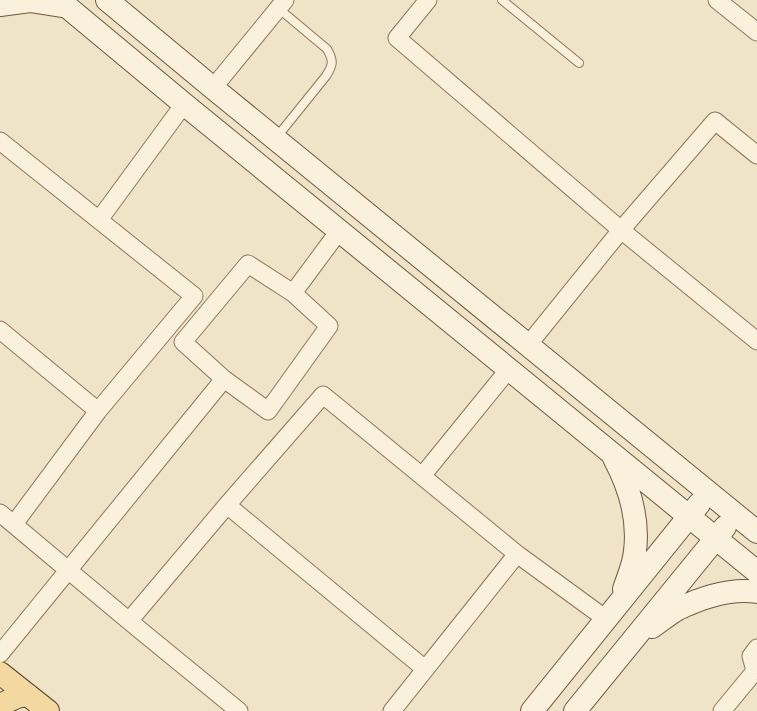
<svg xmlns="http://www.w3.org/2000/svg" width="757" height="711" font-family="Spectral,serif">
<rect width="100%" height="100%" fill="#f0e4c8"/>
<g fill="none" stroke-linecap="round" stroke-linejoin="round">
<defs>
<path id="lane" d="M502 0 579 63
M276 138 326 76C333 65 334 61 327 49L278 8"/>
<path id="street" d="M428 0 397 38 621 230 757 341
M717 0 757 32
M213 88 285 0
M0 141 194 296 98 411 14 524
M99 220 184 104
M0 330 98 411
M528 345 621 230 715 121 757 155
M224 379 268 411 329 326 293 293
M422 476 509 369
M227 505 425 669
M0 513 129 621 239 711
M517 554 606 619
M129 621 227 505 323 395 517 554 392 711
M0 654 224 379 183 342 248 264 293 293 339 231
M755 671 751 656 757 648
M722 711 755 671 757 673"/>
<path id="secondary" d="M59 0 184 104 757 572
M107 0 213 88 757 532
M0 5 30 1 68 7
M614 458C629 486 639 519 635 551 634 564 628 577 624 589
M652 627C661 621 669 614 678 609 701 598 731 588 757 592
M532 711 699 504
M575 711 725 527"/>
<path id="primary" d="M0 673 48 711
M0 705 17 697 28 695"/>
</defs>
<!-- lane casing -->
<use href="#lane" stroke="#8d765c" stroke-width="10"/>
<!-- street casing -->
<use href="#street" stroke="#8d765c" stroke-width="19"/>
<!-- secondary casing -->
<use href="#secondary" stroke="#6f573f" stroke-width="24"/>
<!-- primary casing -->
<use href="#primary" stroke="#5b4430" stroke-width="24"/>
<!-- lane -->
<use href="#lane" stroke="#faf1dc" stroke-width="8"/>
<!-- street -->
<use href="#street" stroke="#faf1dc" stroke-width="17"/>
<!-- secondary -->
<use href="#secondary" stroke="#faf1dc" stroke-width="22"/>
<!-- primary -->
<use href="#primary" stroke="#f3d9a0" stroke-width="22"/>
</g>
</svg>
